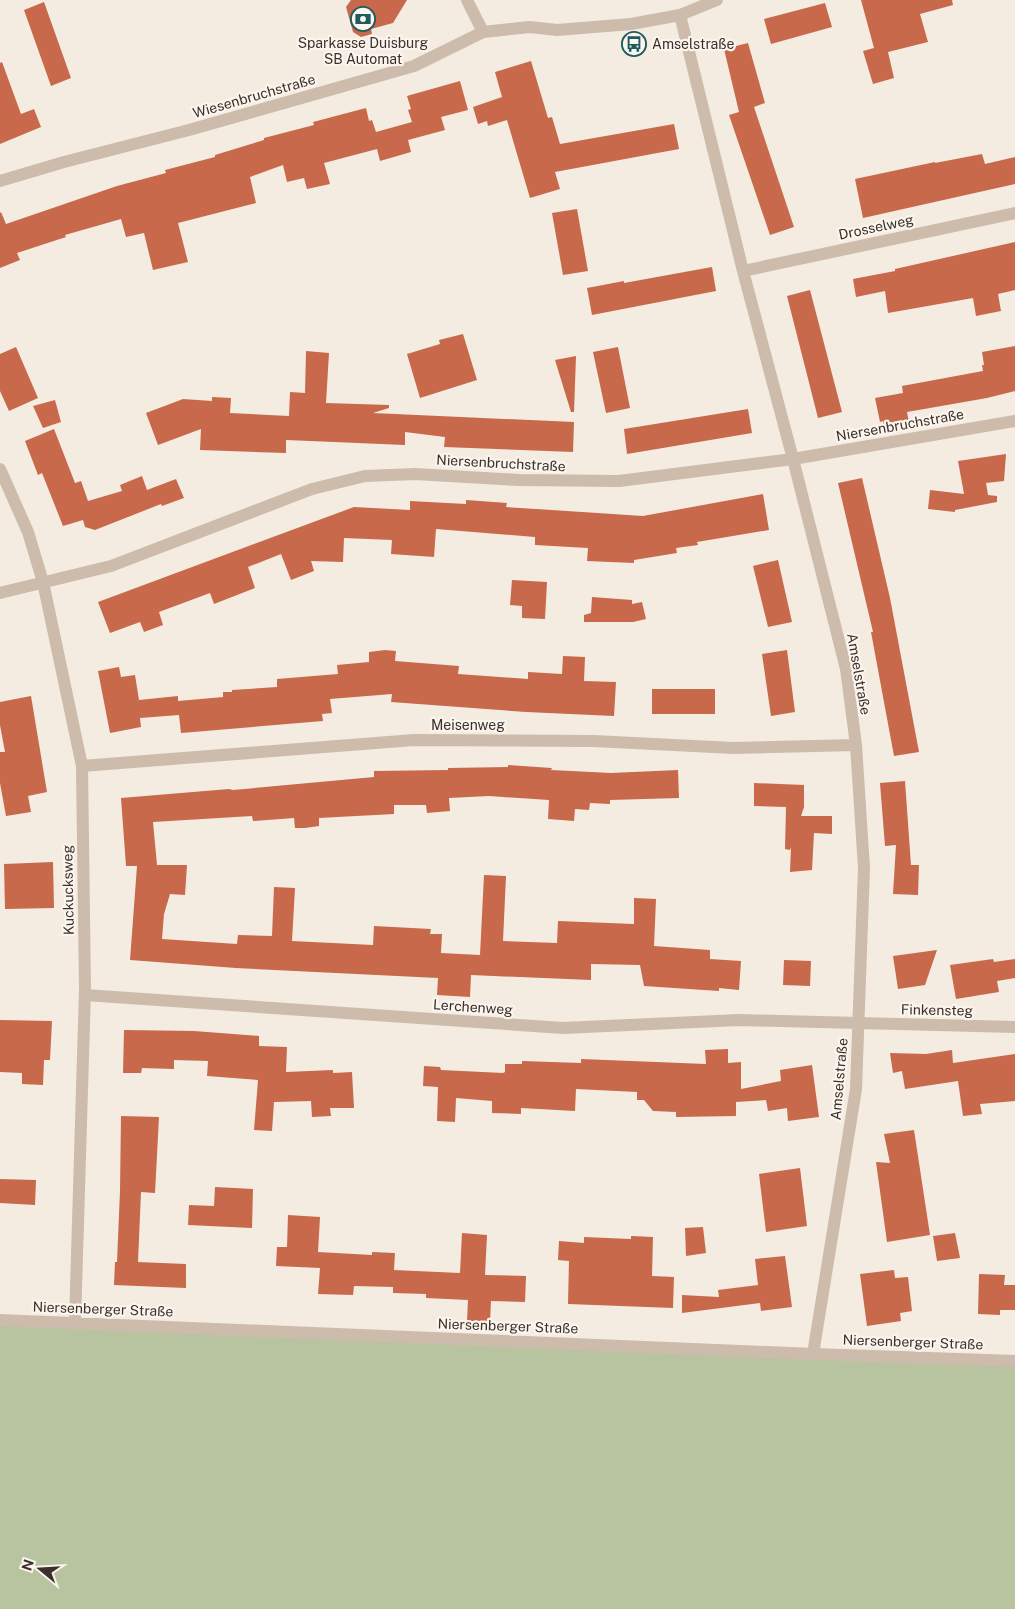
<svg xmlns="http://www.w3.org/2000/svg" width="1015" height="1609" font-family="'Public Sans',sans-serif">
<rect width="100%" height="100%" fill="#f4ebe1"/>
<!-- green -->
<path fill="#b8c4a0" d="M0 1323 1015 1362V1609H0Z"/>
<!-- building -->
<path fill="#c8694b" d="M351 0H407L393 23 371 29 372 34 361 37 353 32 346 7Z
M861 0H952L953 5 920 14 928 42 888 52 894 78 873 84 863 51 874 48Z
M44 2 71 78 51 86 24 10Z
M825 3 832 27 771 44 764 19Z
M748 43 765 103 754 107 794 227 770 235 729 115 739 112 724 49Z
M531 61 548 118 552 117 560 144 674 124 679 149 555 172 560 189 530 198 507 120 488 126 487 121 478 124 473 107 502 97 495 72Z
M2 62 21 114 34 109 41 127 0 144V63Z
M460 81 468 110 441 117 445 130 408 140 411 152 380 161 377 149 324 163 330 184 307 189 304 178 287 182 283 165 250 177 256 203 178 223 188 262 153 270 144 233 126 237 121 219 65 235 66 237 17 253 20 260 0 268V213L1 212 6 224 117 186 166 173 165 170 215 157V155L264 140V138L314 125 313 122 366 108 369 121 372 120 376 132 412 122 408 110 411 109 407 96Z
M982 154 985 164 1015 157V184L863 218 855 179 935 162V163Z
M577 209 588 271 563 275 552 213Z
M1015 242V290L998 294 1001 311 976 316 973 298 888 313 885 291 856 297 853 279 895 271V269Z
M712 267 716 291 592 315 587 288 624 281V283Z
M810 290 842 412 818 418 787 296Z
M463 334 477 380 420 398 407 354 440 344 439 340Z
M1015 346V391L987 398 907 412 910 428 885 433 883 421 880 422 875 398 903 393 902 386 983 371 982 365H984L982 352Z
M16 347 38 398 9 411 0 391V354Z
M618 347 630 408 606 413 593 352Z
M306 351 329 353 326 403 389 405V408L373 413 574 422 573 452 444 447 445 437 405 432V445L286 440V453L200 450 201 429 158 445 146 413 183 399 212 401V397L231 398 230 413 289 416 290 392 305 393Z
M576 356 574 412H571L555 360Z
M55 400 61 422 43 428 33 406Z
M748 409 752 433 627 454 624 429Z
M54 429 75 483 81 481 88 501 122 491 120 485 142 476 147 490 176 479 184 498 162 506 161 504 95 530 85 527 83 520 63 526 42 473 38 475 25 441Z
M1006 454 1004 481 986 483 988 495 997 496V502L955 510V512L928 509 930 490 964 494 958 461Z
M862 478 890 598 919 752 894 756 871 632H873L838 483Z
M763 494 769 530 697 542 698 545 676 548 677 553 634 560V563L587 561 588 548 535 545V537L436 529 434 557 391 554 392 540 344 538 343 562 311 561 314 571 291 580 281 554 248 567 255 588 214 604 210 593 159 612 163 625 144 632 140 622 110 633 98 602 354 507 410 510V501L466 504V500L507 503 506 507 643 516Z
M778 560 792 622 768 627 753 566Z
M512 580 547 582 545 619 522 618V606L510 605Z
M592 597 632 600V604L642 602 646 619 633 622H584V615L591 613Z
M385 650 396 651 395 661 459 666 458 674 528 679V672L562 674 563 656 585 657 584 681 616 682 614 716 526 712 391 702 392 694 330 699 332 713 322 714 323 721 181 733 179 715 140 718 141 727 110 733 98 671 119 667 121 677 135 675 139 700 178 696V701L223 697V692H232V690L277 687V679L338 674 337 665 369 662V652Z
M787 650 795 712 771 716 762 654Z
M652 689H715V714H652Z
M31 696 47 792 28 796 31 812 6 816 0 783V752H5L0 725V702Z
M508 765 552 768 551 770 611 773 678 770 679 798 610 800V804L590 803 589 810 575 809 574 821 548 819 549 800 489 796 449 798 450 811 427 813 426 805H394V814L319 818V826L305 828H295L294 818 253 821 252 816 153 822 157 865H187L185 895 170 894 164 914 162 939 237 944 238 935 272 936 274 887 295 888 292 941 373 945 374 926 431 929 430 934H442L441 953 480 955 484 875 506 876 503 941 557 943 558 921 634 924V898L656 899 654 946 710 950V959L741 961 739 990 719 988V991L644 986 640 965 591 964V980L471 975 470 997 437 995 438 978 236 968 130 960 137 866H126L121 798 229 789 233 790 374 777V771L448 770V768L508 767Z
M905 781 911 865H919L918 895 893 894 896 845 885 846 880 783Z
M754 783 804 785V807L801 816H832V834L814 833 812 870 790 872 791 847 790 850 785 849 786 807 754 806Z
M53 862 54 908 5 909 4 864Z
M937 950 925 985 898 989 893 956Z
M993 959 994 962 1015 959V978L997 981 999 992 956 999 950 965Z
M784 960 811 961 810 986 783 985Z
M0 1020 52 1021 50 1060H44L43 1085 22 1084V1073L0 1072Z
M124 1030 194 1031 259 1036V1046L287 1047 286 1072 333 1070V1073L352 1072 354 1108H330L331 1116 312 1117 311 1101 274 1102 272 1131 254 1130 258 1080 207 1076 208 1061 174 1060V1069L142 1068 141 1073H123Z
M728 1049V1063L741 1062V1089L781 1081 780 1070 812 1065 819 1117 788 1121 787 1108 768 1111 766 1100 736 1102V1116L676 1117V1112L653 1111 644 1100H637V1092L576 1089 575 1111 521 1108V1114L492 1113V1101L456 1098 455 1122 437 1121 438 1087 423 1086 424 1066 440 1067 441 1070 503 1073 505 1072V1064H522V1061L581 1063V1059L706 1064 705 1050Z
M952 1050 953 1063 1015 1054V1101L980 1104 982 1114 963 1116 958 1081 905 1089 902 1071 893 1073 890 1053 926 1054Z
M121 1116 159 1117 155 1193 141 1192 138 1262 186 1264V1288L114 1285 115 1262H117L120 1191Z
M914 1130 930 1235 887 1242 876 1162 890 1163 884 1134Z
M800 1168 807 1226 766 1232 759 1174Z
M0 1179 36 1180 35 1205 0 1203Z
M215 1187 253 1189 252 1228 188 1225 189 1205 214 1206Z
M288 1215 320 1217 318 1252 372 1255V1252L395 1253 394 1270 460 1273 462 1233 487 1235 485 1275 526 1276 525 1302 491 1301 490 1322 467 1321 468 1300 426 1298V1294L393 1293V1287L354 1286 353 1295 318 1294 320 1268 276 1266 277 1247H287Z
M703 1227 706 1253 686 1256 685 1228Z
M955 1233 960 1258 937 1261 933 1236Z
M631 1236 653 1237 652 1276 674 1277 673 1308 568 1304 569 1261 558 1260 559 1241 584 1243V1237L631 1239Z
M785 1256 792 1307 761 1311 760 1303 682 1313V1295L719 1297 718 1290 758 1285 755 1259Z
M894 1270 895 1278 908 1277 912 1311 900 1313 901 1321 867 1326 860 1274Z
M979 1274 1005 1275 1004 1285H1015V1310H1000V1315L978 1314Z"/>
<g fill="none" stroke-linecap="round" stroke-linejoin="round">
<!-- minor -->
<path stroke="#cdbbac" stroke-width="12" d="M467 0 483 32
M680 15 743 271 793 459 846 669 856 745 864 868 856 1089 813 1354
M0 181 64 162 189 130 414 66 483 32 530 27 557 30 631 24 680 15 717 0
M743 271 1015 213
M0 469 28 532 43 582 82 766 85 990 75 1322
M0 593 111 566 312 489 365 476 415 474 519 480 619 481 793 459 1015 421
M82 766 414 740 594 741 733 748 856 745
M85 995 563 1028 739 1020 1015 1027
M0 1320 813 1354 1015 1361"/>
</g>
<!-- icons -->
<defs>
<symbol id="bank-ring" viewBox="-11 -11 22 22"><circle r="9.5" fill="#fbf5ee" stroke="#1f5a5e" stroke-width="1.5"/><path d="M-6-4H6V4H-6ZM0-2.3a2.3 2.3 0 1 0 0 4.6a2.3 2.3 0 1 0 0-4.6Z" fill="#1f5a5e"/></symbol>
<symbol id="bus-ring" viewBox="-11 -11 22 22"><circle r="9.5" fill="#fbf5ee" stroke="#1f5a5e" stroke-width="1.5"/><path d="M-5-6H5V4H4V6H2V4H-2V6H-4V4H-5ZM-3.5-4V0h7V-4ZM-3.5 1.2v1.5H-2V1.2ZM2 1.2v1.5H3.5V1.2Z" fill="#1f5a5e"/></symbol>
</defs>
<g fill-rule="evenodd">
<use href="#bank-ring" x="349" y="5" width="28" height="28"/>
<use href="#bus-ring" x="620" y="30" width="28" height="28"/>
</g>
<g text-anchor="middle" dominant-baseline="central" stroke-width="4.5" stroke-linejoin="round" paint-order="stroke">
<!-- poi labels -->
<g font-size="14" fill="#3b302b" stroke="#fbf5ee">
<text x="363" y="43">Sparkasse Duisburg<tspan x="363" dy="16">SB Automat</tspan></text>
<text x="652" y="44" text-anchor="start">Amselstraße</text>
</g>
<!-- street labels -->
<g font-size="14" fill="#3b302b" stroke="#fbf5ee">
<text transform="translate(254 96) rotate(-16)">Wiesenbruchstraße</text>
<text transform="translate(876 227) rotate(-12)">Drosselweg</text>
<text transform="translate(900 425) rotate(-10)">Niersenbruchstraße</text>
<text transform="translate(501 463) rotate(3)">Niersenbruchstraße</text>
<text transform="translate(859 674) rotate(80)">Amselstraße</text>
<text x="468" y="725">Meisenweg</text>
<text transform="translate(68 890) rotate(-91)">Kuckucksweg</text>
<text transform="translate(473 1007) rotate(4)">Lerchenweg</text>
<text transform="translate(937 1010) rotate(1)">Finkensteg</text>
<text transform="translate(839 1079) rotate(-85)">Amselstraße</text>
<text transform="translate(103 1309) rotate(2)">Niersenberger Straße</text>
<text transform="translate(508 1326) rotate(2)">Niersenberger Straße</text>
<text transform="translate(913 1342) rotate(2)">Niersenberger Straße</text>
</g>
</g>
<!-- north arrow -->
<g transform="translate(40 1569) rotate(288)" stroke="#fbf5ee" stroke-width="4" paint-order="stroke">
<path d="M0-4L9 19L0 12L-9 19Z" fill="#3b302b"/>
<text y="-8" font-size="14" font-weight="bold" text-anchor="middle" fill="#3b302b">N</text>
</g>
</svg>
